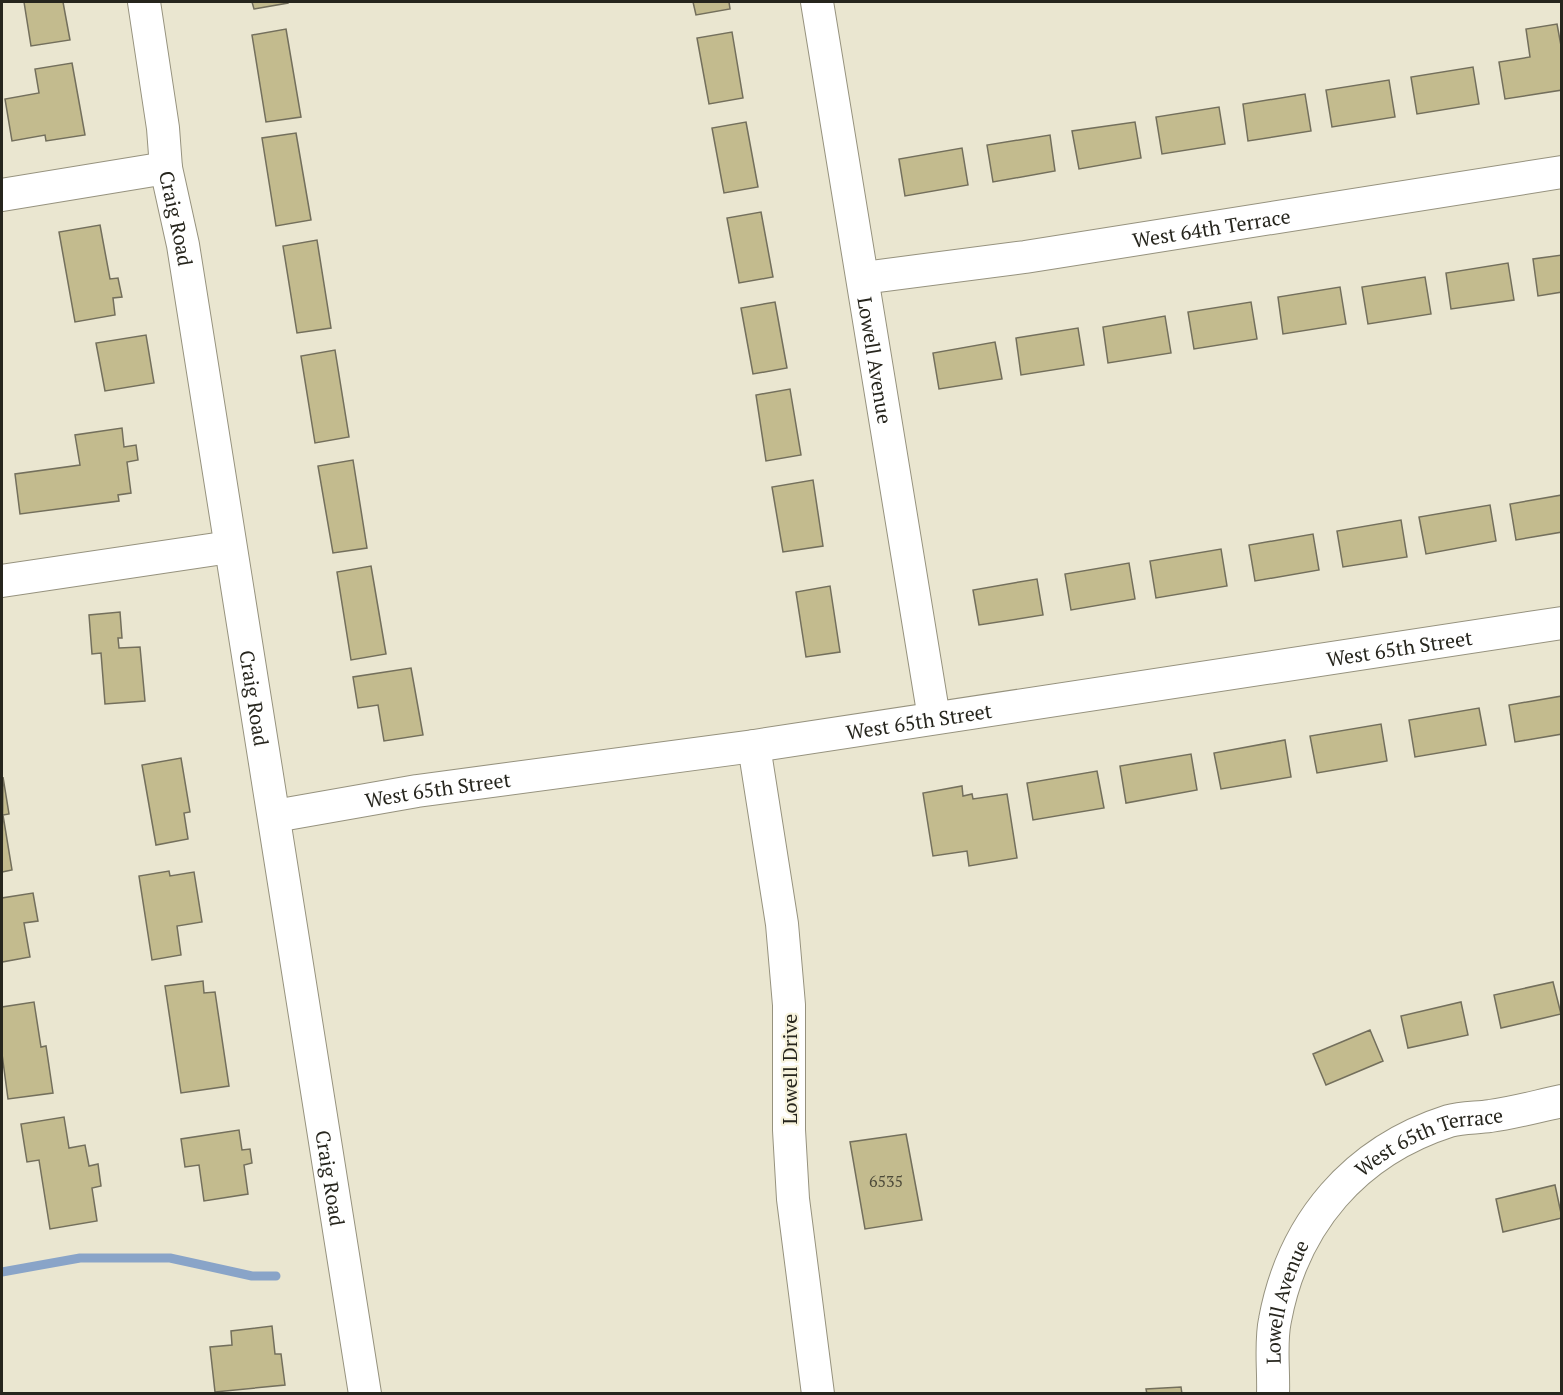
<svg xmlns="http://www.w3.org/2000/svg" width="1563" height="1395" font-family="'PT Serif',serif">
<rect width="100%" height="100%" fill="#eae6d0"/>
<g fill="none" stroke-linecap="round" stroke-linejoin="round">
<!-- stream -->
<path stroke="#89a4c8" stroke-width="9" d="M2 1272 80 1258H170L252 1276H276"/>
</g>
<!-- building -->
<path fill="#c3bb8e" stroke="#736f5c" stroke-width="1.5" d="M24 2H63L70 40 31 46Z
M252 2H288V3L254 9Z
M693 2H729L730 9 696 15Z
M1557 24 1562 51V90L1505 99 1499 62 1530 57 1526 29Z
M286 29 301 117 266 122 252 35Z
M732 32 743 98 709 104 697 38Z
M72 63 85 135 46 141 45 135 12 141 5 99 39 93 35 69Z
M1473 67 1479 104 1417 114 1411 77Z
M1389 80 1395 117 1332 127 1326 90Z
M1305 94 1311 131 1248 141 1243 104Z
M1219 107 1225 144 1162 154 1156 117Z
M746 122 758 187 724 193 712 128Z
M1135 122 1141 158 1079 169 1072 131Z
M296 133 311 220 276 226 262 138Z
M1050 135 1055 171 993 182 987 145Z
M962 148 968 185 905 196 899 159Z
M761 212 773 277 739 283 727 218Z
M100 225 110 279 118 278 122 297 113 298 115 315 75 322 59 232Z
M317 240 331 328 297 333 283 246Z
M1562 255V292L1538 296 1533 259Z
M1508 263 1514 300 1451 309 1446 273Z
M1425 277 1431 314 1368 324 1362 287Z
M1340 287 1346 324 1283 334 1278 297Z
M775 302 787 368 753 374 741 308Z
M1251 302 1257 339 1194 349 1188 312Z
M1165 316 1171 353 1108 363 1103 327Z
M1078 328 1084 365 1021 375 1016 338Z
M146 335 154 383 105 391 96 343Z
M995 342 1002 379 939 389 933 353Z
M335 350 349 437 315 443 301 356Z
M790 389 801 455 766 461 756 395Z
M122 428 124 447 136 445 138 460 127 462 131 493 118 495 119 501 20 514 15 474 80 465 75 435Z
M353 460 367 548 333 553 318 466Z
M813 480 823 546 783 552 772 487Z
M1562 495V532L1516 540 1510 504Z
M1490 505 1496 541 1426 554 1419 517Z
M1401 520 1407 557 1343 567 1337 531Z
M1313 534 1319 570 1255 581 1249 545Z
M1221 549 1227 586 1156 598 1150 561Z
M1129 563 1135 599 1071 610 1065 574Z
M371 566 386 654 351 660 337 572Z
M1037 579 1043 615 979 625 973 590Z
M830 586 840 652 806 657 796 592Z
M120 612 122 638H118L119 648 140 647 145 701 105 704 101 653 92 654 89 615Z
M411 668 423 735 384 741 378 705 358 708 353 677Z
M1562 696V734L1515 742 1509 705Z
M1479 708 1486 745 1415 757 1409 720Z
M1381 724 1387 761 1317 773 1310 736Z
M1285 740 1291 777 1221 789 1214 753Z
M1191 754 1197 790 1126 803 1120 766Z
M181 758 190 812 184 813 188 839 156 845 142 765Z
M1097 771 1104 808 1033 820 1027 783Z
M3 777 9 814 3 815 12 870 2 872Z
M962 786 963 796 972 794 973 799 1007 794 1017 858 969 866 967 851 933 856 923 793Z
M169 871 170 876 194 872 202 922 177 926 181 955 152 960 139 876Z
M33 893 38 921 24 923 30 957 2 962V898Z
M203 981 204 993 215 992 229 1086 181 1093 165 986Z
M1553 982 1561 1014 1501 1028 1494 995Z
M34 1002 41 1047 46 1046 53 1093 8 1099 2 1054V1007Z
M1461 1002 1468 1035 1408 1048 1401 1016Z
M1370 1030 1383 1061 1326 1085 1313 1054Z
M64 1117 69 1148 85 1145 89 1166 98 1164 101 1186 92 1188 97 1221 50 1229 39 1160 27 1162 21 1124Z
M239 1130 242 1150 250 1149 252 1163 244 1165 248 1194 204 1201 199 1165 185 1167 181 1139Z
M906 1134 922 1220 865 1229 850 1142Z
M1555 1185 1562 1218 1503 1232 1496 1199Z
M272 1326 275 1354H281L285 1385 215 1392 210 1347 232 1345 231 1331Z
M1181 1387 1182 1394H1147L1146 1389Z"/>
<g fill="none" stroke-linecap="round" stroke-linejoin="round">
<defs>
<g id="street">
<path id="s1" d="M144 2 163 128 166 168 183 245 365 1394"/>
<path id="s2" d="M817 2 934 718"/>
<path d="M2 195 166 168"/>
<path id="s3" d="M863 278 1025 257 1562 172"/>
<path d="M2 581 230 547"/>
<path d="M754 746 782 924 789 1005V1130L793 1199 818 1394"/>
<path id="s4" d="M275 816 417 791 754 746 1562 623"/>
<path id="s5" d="M1273 1394C1274 1370 1270 1343 1275 1320 1293 1223 1355 1151 1449 1121 1462 1117 1477 1118 1490 1116 1514 1113 1538 1106 1562 1101"/>
</g>
</defs>
<!-- street casing -->
<use href="#street" stroke="#96927e" stroke-width="34"/>
<!-- street -->
<use href="#street" stroke="#fff" stroke-width="32"/>
</g>
<g text-anchor="middle" dominant-baseline="central" stroke-width="4.5" stroke-linejoin="round" paint-order="stroke">
<!-- number labels -->
<g font-size="16" fill="#4d4a39">
<text x="886" y="1181">6535</text>
</g>
<!-- street labels -->
<g font-size="20" fill="#26251d" stroke="#f7f3dd">
<text stroke="none"><textPath href="#s1" startOffset="219">Craig Road</textPath></text>
<text stroke="none"><textPath href="#s3" startOffset="352">West 64th Terrace</textPath></text>
<text stroke="none"><textPath href="#s2" startOffset="363">Lowell Avenue</textPath></text>
<text stroke="none"><textPath href="#s4" startOffset="1137">West 65th Street</textPath></text>
<text stroke="none"><textPath href="#s1" startOffset="705">Craig Road</textPath></text>
<text stroke="none"><textPath href="#s4" startOffset="651">West 65th Street</textPath></text>
<text stroke="none"><textPath href="#s4" startOffset="165">West 65th Street</textPath></text>
<text transform="translate(789 1069) rotate(-90)">Lowell Drive</text>
<text stroke="none"><textPath href="#s5" startOffset="327">West 65th Terrace</textPath></text>
<text stroke="none"><textPath href="#s1" startOffset="1191">Craig Road</textPath></text>
<text stroke="none"><textPath href="#s5" startOffset="94">Lowell Avenue</textPath></text>
</g>
</g>
<!-- border -->
<rect width="1563" height="1395" fill="none" stroke="#26251d" stroke-width="6"/>
</svg>
